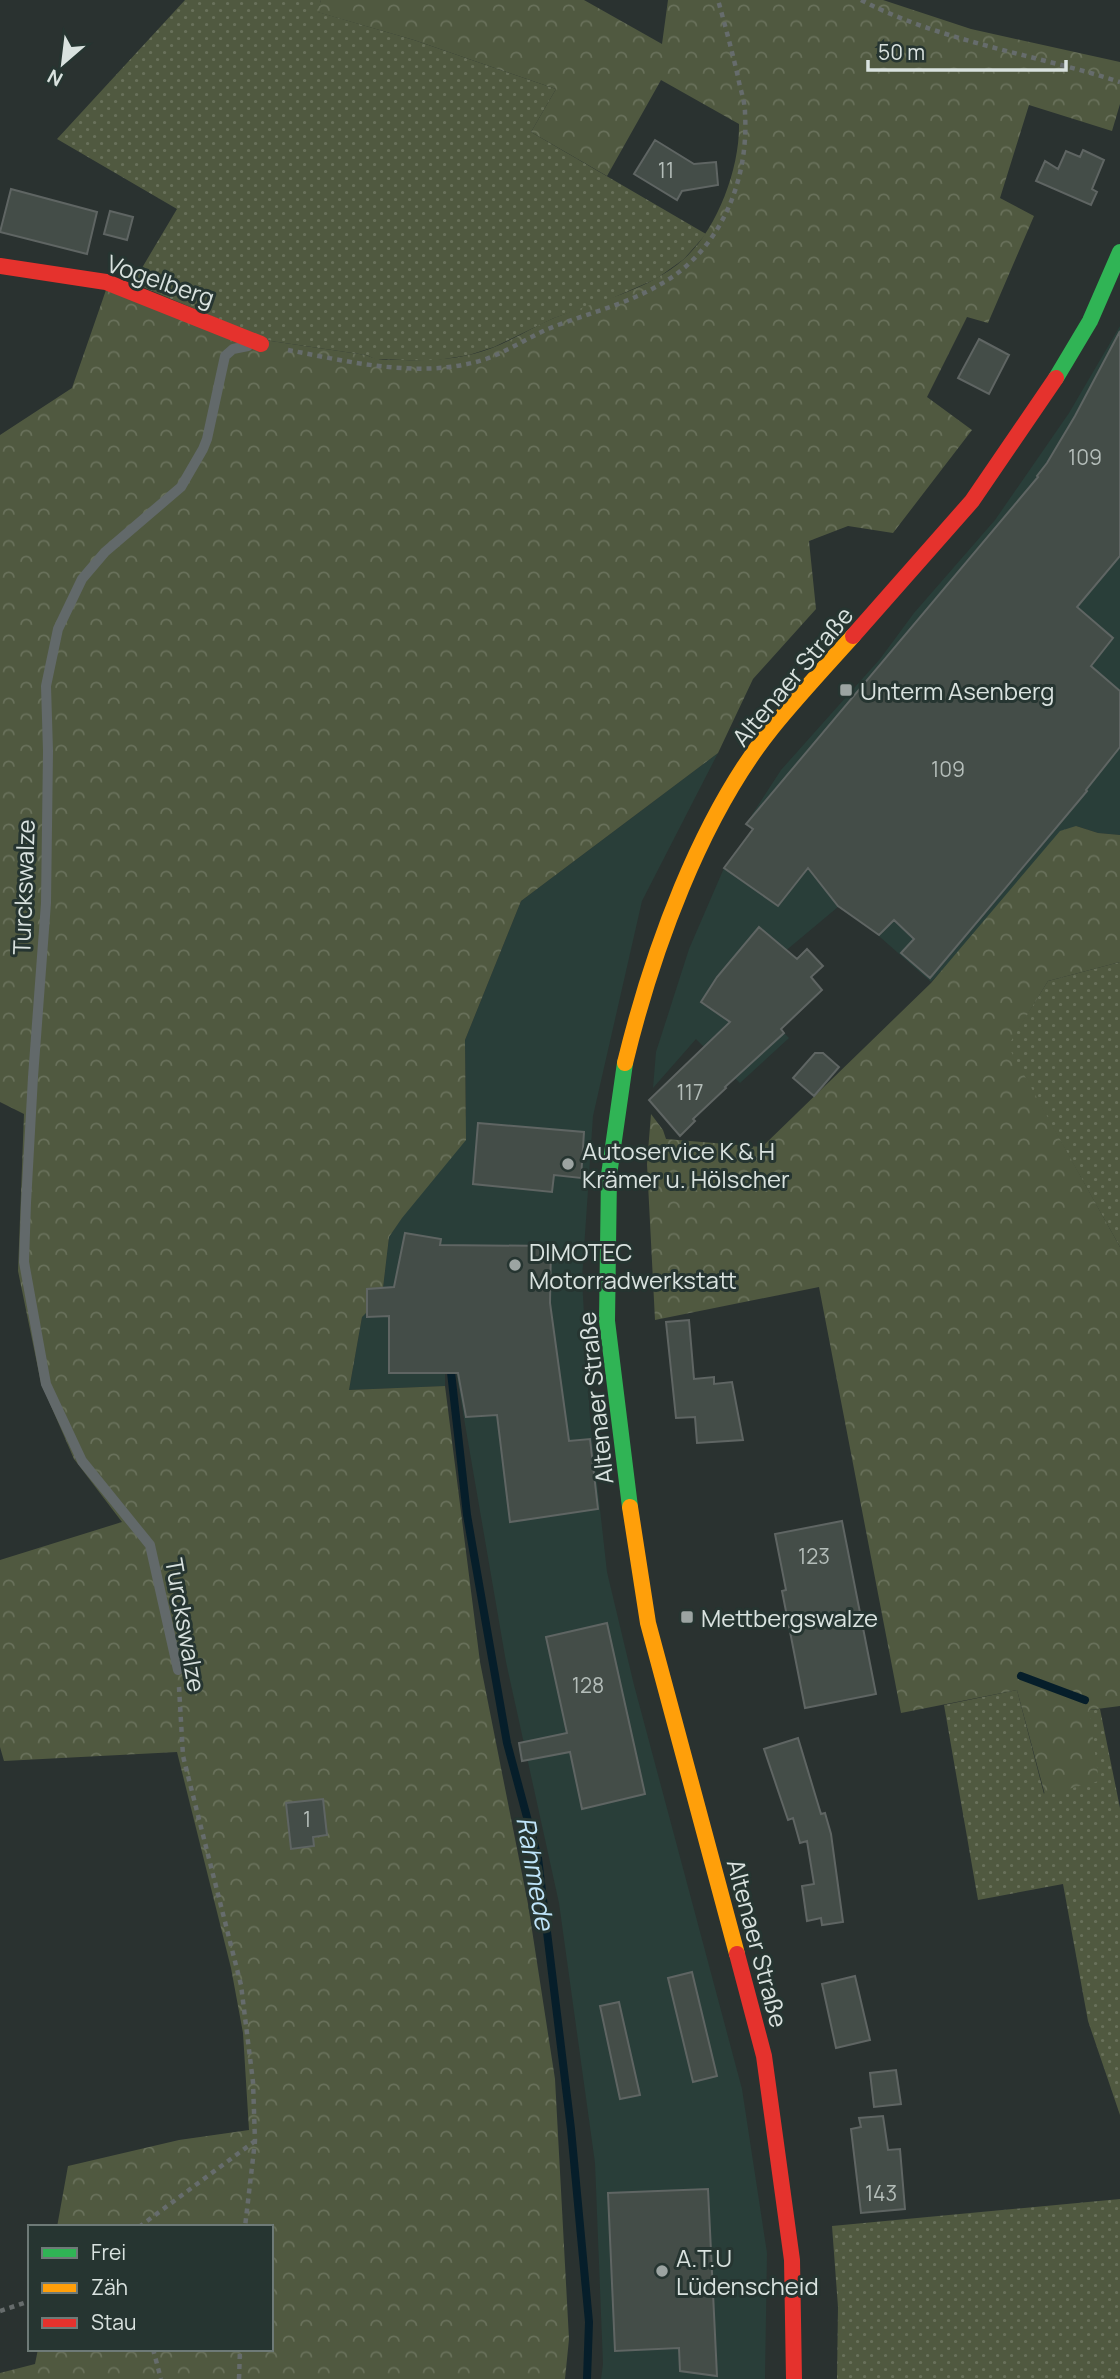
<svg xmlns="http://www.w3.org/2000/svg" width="1120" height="2379" font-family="Manrope,sans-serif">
<defs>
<pattern id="grass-dots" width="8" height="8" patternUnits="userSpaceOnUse" patternTransform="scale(1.75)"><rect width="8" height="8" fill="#505940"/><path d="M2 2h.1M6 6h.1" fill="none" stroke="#69715b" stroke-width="1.8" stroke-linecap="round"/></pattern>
<pattern id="forest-crowns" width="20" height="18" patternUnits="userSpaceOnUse" patternTransform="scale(1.75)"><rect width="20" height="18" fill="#505940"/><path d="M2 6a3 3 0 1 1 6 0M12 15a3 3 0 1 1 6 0" fill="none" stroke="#69715b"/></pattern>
</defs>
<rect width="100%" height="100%" fill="#2a3230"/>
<!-- built -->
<path fill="#293e39" d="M1120 326V835L1098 833 1076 826 931 982 872 930 838 907 741 988 789 1038 740 1083 696 1039 653 1088 656 1052 689 949 724 868 752 830 746 824 781 770 880 659 914 613 995 520 1069 413Z
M718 753 642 901 593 1116 582 1279 590 1419 607 1572 634 1685 742 2089 767 2253 765 2379H601L603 2364 595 2163 559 1903 506 1662 456 1372 445 1373V1386L349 1390 362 1317 367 1312V1289L383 1288 389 1237 466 1116 465 1040 521 901Z"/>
<!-- grass -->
<path fill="url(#grass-dots)" d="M185 0H321L318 12 414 40 556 89 531 132 706 234 684 259 656 279 608 300 554 318 494 347 469 355 432 361 375 359 366 355 271 341 133 283 177 209 57 139Z
M1120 962V1247L1007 1046 1048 981Z
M1017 1690 1044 1794 1088 1710 1100 1709 1120 1808V2115L1088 2021 1063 1884 978 1900 944 1705Z
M1120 2199V2379H837L838 2307 832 2226Z"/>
<!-- forest -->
<path fill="url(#forest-crowns)" d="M321 0H584L662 44 668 0H883L971 29 1120 62V104L1112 131 1029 105 1000 198 1034 216 988 323 967 317 927 397 972 430 893 533 848 526 809 541 816 609 753 679 718 753 521 901 465 1040 466 1140 402 1218 389 1237 383 1288 367 1289V1312L362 1317 349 1390 445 1386 480 1662 528 1904 555 2079 569 2339 565 2379H0V2373L35 2364 38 2349H271V2227H57L68 2166 179 2140 249 2130 243 2033 231 1968 177 1752 4 1761 0 1747V1560L122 1522 74 1459 41 1383 18 1271 24 1114 0 1102V435L72 388 106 290 271 341 366 355C378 361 390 360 403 360 433 361 463 359 492 348 513 340 533 327 554 318 597 301 648 291 684 259 717 230 740 168 739 124L661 80 607 176 531 132 556 89 414 40 317 12Z
M1076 826 1098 833 1120 835V962L1048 981 1008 1046 1120 1247V1706L1089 1710 1099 1781 1045 1795 1017 1690 901 1713 819 1287 655 1320 647 1164 651 1114 663 1130 666 1139 762 1147 931 983 1060 831Z"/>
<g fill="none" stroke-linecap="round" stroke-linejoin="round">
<!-- stream -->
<path stroke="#061e2a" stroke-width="8" d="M451 1372 467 1515 489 1641 507 1743 538 1858 571 2129 589 2322 587 2379
M1021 1676 1085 1700"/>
</g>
<!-- building -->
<path fill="#444d48" stroke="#5f6563" stroke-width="2" d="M655 140 694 164 716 162 718 185 682 191 677 200 634 174Z
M1083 150 1104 160 1092 189 1097 192 1091 205 1036 181 1045 161 1058 169 1066 151 1080 157Z
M11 189 97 212 87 254 0 232Z
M110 211 133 217 127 240 104 234Z
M1120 331V556L1077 607 1113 638 1091 666 1120 691V747L1086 790 1087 791 930 978 901 953 914 939 894 920 879 935 838 906 808 868 778 906 724 868 753 829 746 824 1038 477 1037 476 1047 463 1075 416Z
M979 339 1009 355 989 394 958 378Z
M759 927 797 959 807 949 823 966 811 977 822 990 781 1029 784 1033 725 1087 726 1088 693 1119 695 1121 680 1136 649 1100 730 1022 701 1002 717 977Z
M815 1053H823L839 1067 814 1096 793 1078Z
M478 1123 584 1132 581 1178 554 1175 552 1192 473 1184Z
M405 1233 441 1239 440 1245 551 1246 550 1303 569 1441 590 1439 598 1509 510 1522 497 1415 466 1417 458 1373H389V1316L367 1317V1289L394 1287Z
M689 1320 694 1379 714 1377V1384L732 1382 743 1440 697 1443 695 1417 676 1418 666 1322Z
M842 1521 876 1694 805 1708 782 1591 786 1590 775 1534Z
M607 1623 645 1794 582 1809 570 1752 522 1761 519 1743 567 1733 546 1637Z
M798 1738 821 1814 825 1813 831 1834 843 1922 822 1925 821 1918 807 1921 802 1886 814 1884 807 1841 800 1843 793 1818 788 1820 764 1749Z
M323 1799 327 1835 313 1837 314 1846 291 1849 286 1803Z
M692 1972 717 2076 693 2082 668 1978Z
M855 1976 870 2040 836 2048 822 1984Z
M619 2002 640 2095 620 2099 600 2006Z
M896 2070 901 2104 874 2107 870 2073Z
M883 2116 888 2150 900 2149 905 2209 861 2213 851 2129 861 2127 859 2118Z
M708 2189 717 2376 680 2371 679 2348 615 2351 608 2193Z"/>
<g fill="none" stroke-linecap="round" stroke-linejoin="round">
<!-- path -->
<path stroke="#666c6c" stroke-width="4.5" stroke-dasharray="5 5" stroke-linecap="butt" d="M861 0C942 42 1034 54 1120 82
M288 350C351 362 422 380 486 359 511 350 533 334 558 325 593 312 629 303 661 284 721 250 749 180 745 113 745 101 740 89 738 77 732 51 725 25 718 0
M179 1687 183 1756 241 1985 253 2082 255 2141 245 2227
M139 2227 255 2141
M0 2311 30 2301
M153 2349 161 2379
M239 2379 240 2349"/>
<!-- lane -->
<path stroke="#62696a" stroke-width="10" d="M178 1670 150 1545 82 1461 46 1384 24 1262 26 1203 33 1077 46 903 48 751 46 686 58 629 82 579 105 552 181 487 203 449 207 439 225 356 233 349 248 346"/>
<!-- fast -->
<path stroke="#30b455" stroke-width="16" d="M1056 378 1090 321 1120 252
M625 1063 609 1175 607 1321 630 1507"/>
<!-- slow -->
<path stroke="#ff9f0a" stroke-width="16" d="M625 1063C652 952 700 818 772 728 798 696 826 666 853 636
M630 1507 648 1623 737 1954"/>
<!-- jam -->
<path stroke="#e5322d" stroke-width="16" d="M0 266 106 282 261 344
M853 636 972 501 1056 378
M737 1954 764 2056 792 2260 794 2379"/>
</g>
<!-- markers -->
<g fill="#9ca4a2" stroke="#263531" stroke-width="2.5">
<rect x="839" y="683" width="14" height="14" rx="3.5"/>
<circle cx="568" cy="1164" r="7"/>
<circle cx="515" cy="1265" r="7"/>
<rect x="680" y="1610" width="14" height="14" rx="3.5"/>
<circle cx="662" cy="2271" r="7"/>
</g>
<g text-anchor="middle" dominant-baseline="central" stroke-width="6" stroke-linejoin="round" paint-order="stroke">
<!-- number labels -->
<g font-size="21" fill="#b4bdb9">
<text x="666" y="170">11</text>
<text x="1085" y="457">109</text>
<text x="948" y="769">109</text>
<text x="690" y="1092">117</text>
<text x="814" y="1556">123</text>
<text x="588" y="1685">128</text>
<text x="307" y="1819">1</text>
<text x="881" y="2193">143</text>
</g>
<!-- street labels -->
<g font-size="24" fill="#d9e2df" stroke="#263531">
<text transform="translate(161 280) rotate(19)">Vogelberg</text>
<text transform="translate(792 676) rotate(-50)">Altenaer Straße</text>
<text transform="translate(23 887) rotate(-88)">Turckswalze</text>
<text transform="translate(595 1398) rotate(-96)">Altenaer Straße</text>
<text transform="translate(186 1625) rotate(80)">Turckswalze</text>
<text transform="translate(758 1943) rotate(75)">Altenaer Straße</text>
</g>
<!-- poi labels -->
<g font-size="24" fill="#d9e2df" stroke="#263531" text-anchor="start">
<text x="860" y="690">Unterm Asenberg</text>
<text x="582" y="1150">Autoservice K &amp; H<tspan x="582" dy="28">Krämer u. Hölscher</tspan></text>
<text x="529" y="1251">DIMOTEC<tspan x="529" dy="28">Motorradwerkstatt</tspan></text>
<text x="701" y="1617">Mettbergswalze</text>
<text x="676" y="2257">A.T.U<tspan x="676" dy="28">Lüdenscheid</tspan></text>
</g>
<!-- water labels -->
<g font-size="26" font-style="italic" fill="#bfe4f9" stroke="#263531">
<text transform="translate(536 1873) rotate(80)">Rahmede</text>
</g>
</g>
<!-- legend -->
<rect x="28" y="2225" width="245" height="126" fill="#263531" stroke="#6e7a77" stroke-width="2"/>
<rect x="42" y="2248" width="35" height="10" fill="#30b455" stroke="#6e7a77" stroke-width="2"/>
<text x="91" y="2260" font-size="21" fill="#d9e2df">Frei</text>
<rect x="42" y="2283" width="35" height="10" fill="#ff9f0a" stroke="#6e7a77" stroke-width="2"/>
<text x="91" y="2295" font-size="21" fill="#d9e2df">Zäh</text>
<rect x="42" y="2318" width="35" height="10" fill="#e5322d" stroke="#6e7a77" stroke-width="2"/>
<text x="91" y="2330" font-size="21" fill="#d9e2df">Stau</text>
<!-- north arrow -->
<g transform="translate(63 63) rotate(208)" stroke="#263531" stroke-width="5" paint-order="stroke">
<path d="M0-5L12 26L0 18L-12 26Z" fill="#d9e2df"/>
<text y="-10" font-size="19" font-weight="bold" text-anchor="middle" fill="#d9e2df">N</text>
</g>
<!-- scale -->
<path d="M868 60v10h198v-10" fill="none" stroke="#d9e2df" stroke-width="3.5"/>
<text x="878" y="60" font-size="21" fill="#d9e2df" stroke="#263531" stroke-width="5" paint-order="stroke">50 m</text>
</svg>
